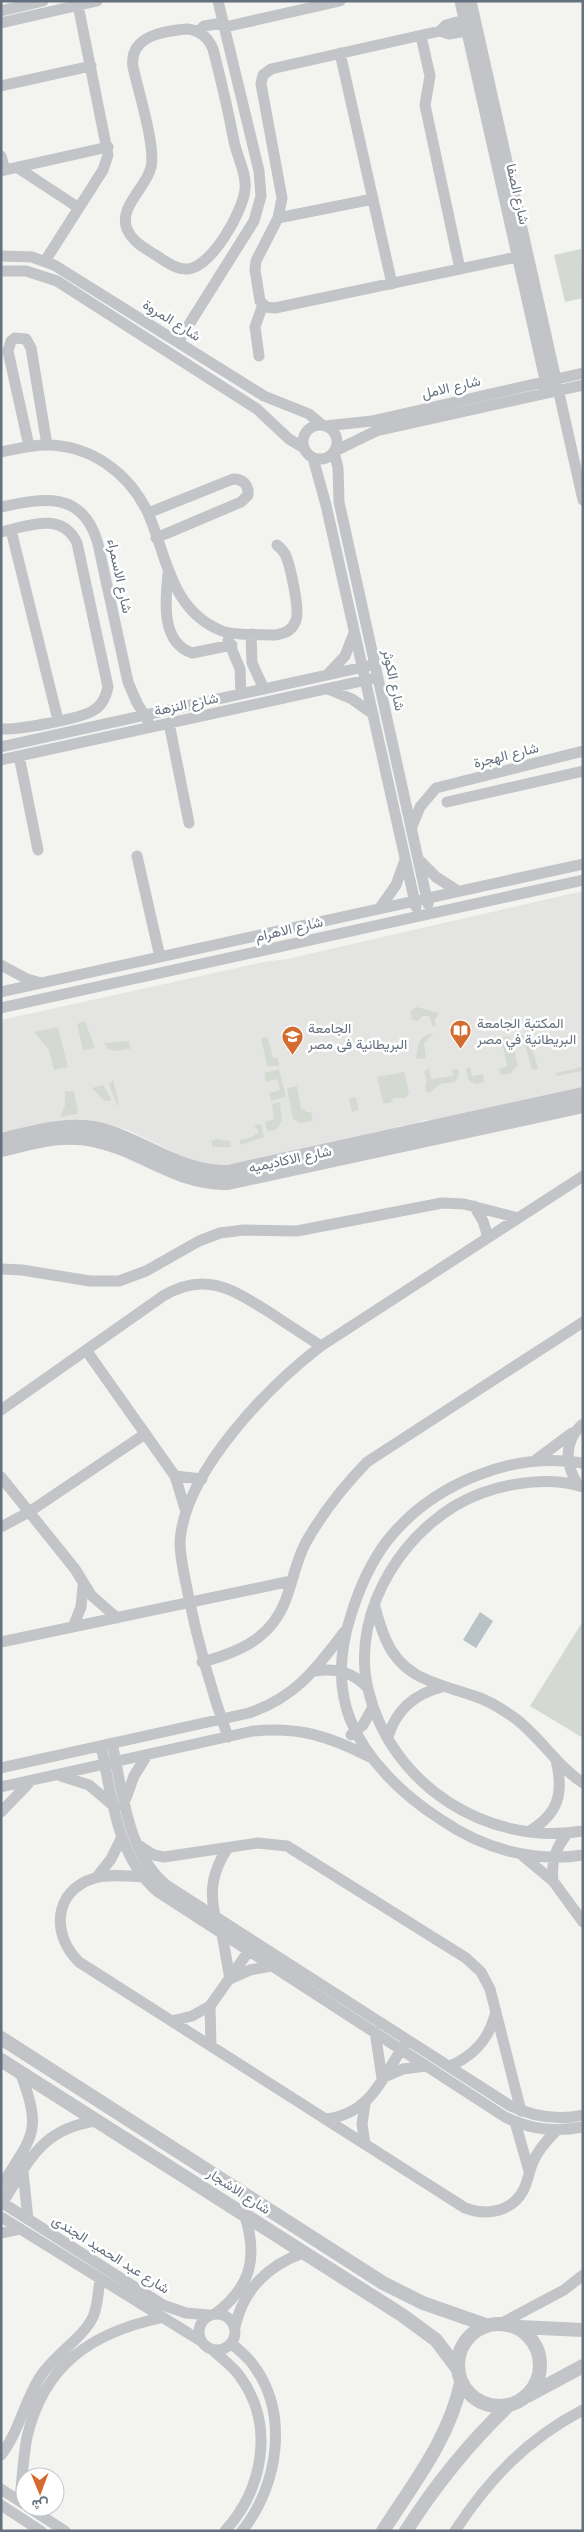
<svg xmlns="http://www.w3.org/2000/svg" width="584" height="2532" font-family="Poppins,Vazirmatn,sans-serif">
<rect width="100%" height="100%" fill="#f3f4f0"/>
<!-- built -->
<path fill="#e4e5e3" d="M583 891V1089L441 1121 425 1120 419 1122V1125L405 1128V1126H399L386 1133 221 1166 190 1160 128 1130 103 1124 1 1134V1020L264 962 287 959Z"/>
<!-- green -->
<path fill="#d4dad1" d="M581 249 583 298 565 302 554 255Z
M417 1007 439 1013 435 1020 436 1026H432L431 1020 428 1016H423L417 1021 412 1020 410 1011Z
M85 1021 95 1048 83 1050 77 1024Z
M58 1027 68 1067 54 1070 49 1050 34 1032Z
M517 1032H519L531 1042 538 1069 532 1070 526 1048Z
M434 1033 424 1043 426 1058 416 1059C418 1044 418 1036 434 1033Z
M508 1036 512 1041 518 1065 510 1074 501 1075 499 1069 507 1066 501 1038Z
M268 1037 273 1058H278L279 1066H267L261 1038Z
M129 1041 130 1049 114 1051 108 1049 104 1043Z
M470 1067 472 1076 483 1074 484 1082 477 1084 469 1081 466 1068Z
M582 1067 583 1071 556 1076 555 1073Z
M429 1068 431 1079 453 1076 452 1070 458 1069 459 1074 455 1082 440 1084 429 1093 425 1090 427 1080 424 1072Z
M279 1069 286 1097 271 1101 269 1093 280 1090 277 1079 266 1082 264 1073Z
M404 1072 409 1092 406 1098H394L390 1103H383L377 1077Z
M113 1079 119 1105H117L109 1085Z
M103 1085 111 1099 110 1101H104L92 1088Z
M297 1086 301 1109H305L306 1112H311L313 1121 301 1123 293 1119 287 1088Z
M65 1091H74L78 1114 60 1117 65 1105Z
M356 1097 359 1110 352 1112 349 1098Z
M280 1102 282 1121 276 1130 267 1131 265 1122 274 1119 272 1104Z
M261 1124 264 1137 240 1145V1140L250 1138 259 1132 254 1125Z
M216 1139 230 1141 231 1147H212V1141Z
M583 1621V1738L530 1706Z"/>
<!-- water -->
<path fill="#b9c2c7" d="M480 1612 493 1621 476 1648 463 1640Z"/>
<g fill="none" stroke-linecap="round" stroke-linejoin="round">
<!-- minor -->
<path stroke="#c2c4c8" stroke-width="11" d="M460 1 548 393
M471 1 583 500
M1 11 43 1
M1 23 97 1
M225 27 340 1
M187 29C200 30 208 37 213 49 221 80 228 110 234 141 237 157 247 174 245 189 243 212 212 266 188 269 175 270 164 260 154 254 143 247 132 241 127 229 118 207 147 187 151 167 156 147 138 90 133 67 129 36 163 31 187 29Z
M477 29 449 34 440 31 271 69 263 75 261 84 282 198 278 218 256 261 255 270 260 301 266 307 275 308 517 257
M199 31 204 26 223 23
M440 31 446 25 472 18
M421 36 430 76 425 105 460 269
M340 53 392 284
M1 86 91 66
M1 156 5 170
M18 168 79 208
M1 171 108 147
M278 218 373 199
M1 256 32 257 54 265 264 396 309 414 322 425
M45 261 103 170 108 155 78 5
M1 271H26L57 281 257 409 289 439 304 448
M178 342 254 221 261 196 259 171 218 1
M259 356 255 327 263 304
M303 442a17 17 0 1 1 34 0a17 17 0 1 1-34 0Z
M325 426 372 421 583 373
M29 446 8 351 11 341 15 338 26 339 31 348 47 445
M335 451 376 431 583 385
M1 452C16 449 31 445 46 445 91 445 129 473 148 513 167 556 170 610 222 631 234 636 261 634 275 635 284 634 293 630 296 620 300 610 290 564 285 554 283 550 280 548 277 545
M334 452 338 468 339 502 428 904
M313 458 326 505 416 907
M1 507C44 498 83 490 98 544L128 682 137 703 148 721
M148 513 233 479C243 479 249 485 248 495L241 502 156 538
M11 530 58 720
M1 532C28 526 62 511 77 543L108 687C106 696 103 705 94 710 81 719 18 730 1 729
M168 574C165 602 161 642 192 653L232 645
M251 634 252 663 264 689
M228 640 240 669 241 694
M327 675 345 656 354 633
M328 689 352 699 373 714
M169 723 189 823
M1 747 368 666
M19 756 38 850
M1 760 371 679
M447 802 583 771
M411 829 420 807 436 788 583 751
M137 856 160 957
M419 860 436 877 458 891
M380 908 396 885 405 860
M1 965 27 979 41 983
M1 992 583 864
M1 1008 583 880
M474 1206 483 1221 488 1237
M1 1269 22 1270 90 1281H119L146 1271 199 1241 220 1233 244 1230 297 1231 442 1203 464 1204 518 1218
M86 1350 175 1476 186 1512
M1 1410 163 1296C205 1271 232 1289 269 1312 287 1324 304 1335 321 1346
M537 1459 572 1433
M583 1463C512 1451 432 1484 387 1541 371 1562 359 1589 351 1615 340 1649 337 1685 350 1719 366 1760 403 1795 440 1819 482 1848 532 1863 583 1855
M175 1476 202 1479
M1 1477 75 1569 91 1595 117 1618
M579 1486C565 1466 563 1441 583 1424
M583 1487C552 1477 512 1482 482 1493 409 1519 349 1609 368 1689 390 1784 487 1847 583 1831
M1 1527 29 1512 145 1434
M375 1607C378 1618 381 1629 386 1640 404 1682 443 1684 480 1698 493 1703 505 1711 516 1719 541 1738 557 1766 583 1783
M73 1627 81 1607 83 1586
M1 1642 291 1581
M202 1662C240 1652 272 1638 286 1599 293 1580 296 1562 305 1544 322 1513 343 1487 367 1462L583 1322
M315 1671C336 1668 352 1672 367 1687
M351 1735 363 1725 373 1707
M228 1737C211 1690 198 1643 188 1594 185 1577 180 1560 180 1542 184 1472 269 1386 321 1346L583 1176
M388 1737C396 1710 414 1694 442 1687
M112 1743C123 1792 126 1850 166 1885L509 2105C533 2117 556 2121 583 2115
M101 1746C112 1796 116 1857 158 1892L505 2117C531 2130 555 2132 583 2127
M1 1768 249 1713C296 1697 316 1669 345 1631
M61 1776 89 1785 115 1807
M1 1787 253 1731C300 1727 329 1736 370 1757
M126 1798 134 1776 147 1755
M1 1812 31 1781
M528 1832C559 1814 564 1793 556 1760
M137 1844 154 1855 164 1857 258 1843 287 1846 466 1958 481 1972 490 1989 521 2111
M523 1856 553 1881 583 1922
M97 1877 111 1859 122 1837
M142 1877C127 1876 109 1874 95 1878 53 1890 51 1935 79 1962L465 2208C487 2216 511 2212 523 2191 528 2182 529 2171 533 2162 538 2150 547 2140 556 2131
M553 1881C551 1862 555 1849 567 1834
M215 1916C209 1890 213 1871 227 1849
M222 1934 230 1979 250 1970 271 1966
M210 2006 211 2046
M172 2021 192 2016 210 2006 253 1945
M375 2032 382 2078 403 2069 426 2066
M450 2066C475 2055 490 2038 496 2011
M365 2104 362 2124 365 2144
M326 2119C370 2114 382 2079 404 2045
M515 2122 529 2171
M23 2172 28 2219
M1 2186C33 2135 43 2132 20 2072
M1 2202 163 2305 186 2313 209 2315
M1 2205C29 2162 40 2129 96 2121
M1 2217 201 2341
M1 2233 20 2229
M199 2332a18 18 0 1 1 36 0a18 18 0 1 1-36 0Z
M215 2314C251 2287 258 2258 245 2216
M502 2323 564 2290 583 2275
M235 2327C243 2290 268 2265 303 2253
M231 2343C238 2349 245 2355 251 2362 290 2411 279 2485 242 2531
M213 2350C222 2359 234 2367 241 2378 275 2426 263 2489 225 2531
M1 2455C19 2432 24 2402 40 2377 54 2355 83 2338 93 2317 98 2306 98 2292 100 2280
M1 2489 24 2504
M20 2501C22 2480 23 2458 27 2437 44 2365 91 2333 160 2318
M1 2505 41 2531
M28 2507 65 2531
M455 2531C489 2479 527 2439 583 2410"/>
<!-- tertiary -->
<path stroke="#c2c4c8" stroke-width="14" d="M1 1140C31 1133 62 1123 93 1128 140 1137 177 1173 227 1172L583 1094
M1 1150C32 1143 61 1133 93 1140 140 1149 178 1185 228 1183L583 1106
M1 2038 383 2283 423 2303 486 2325
M1 2060 402 2315 436 2340 457 2368
M458 2365a41 41 0 1 1 82 0a41 41 0 1 1-82 0Z
M519 2327 583 2330
M529 2395 583 2366
M383 2531C413 2484 449 2439 461 2383
M406 2531C436 2484 468 2444 509 2405"/>
</g>
<!-- icons -->
<defs>
<symbol id="library-pin" viewBox="-11 -11 22 30"><path d="M0 17L-7.5 6A9.5 9.5 0 1 1 7.5 6Z" fill="#d46c30" stroke="#fff"/><path d="M-6-4Q-3-5.5-.7-3.5V5Q-3 3-6 4ZM6-4Q3-5.5 .7-3.5V5Q3 3 6 4Z" fill="#fff"/></symbol>
<symbol id="university-pin" viewBox="-11 -11 22 30"><path d="M0 17L-7.5 6A9.5 9.5 0 1 1 7.5 6Z" fill="#d46c30" stroke="#fff"/><path d="M0-5L7-2L0 1L-7-2ZM-4 1L0 2.5L4 1V4Q0 6-4 4Z" fill="#fff"/></symbol>
</defs>
<g fill-rule="evenodd">
<use href="#library-pin" x="448" y="1018" width="25" height="34"/>
<use href="#university-pin" x="280" y="1024" width="25" height="34"/>
</g>
<g text-anchor="middle" dominant-baseline="central" stroke-width="5" stroke-linejoin="round" paint-order="stroke">
<!-- street labels -->
<g font-size="14" fill="#65707f" stroke="#fff">
<text transform="translate(518 194) rotate(77)">شارع الصفا</text>
<text transform="translate(172 320) rotate(32)">شارع المروة</text>
<text transform="translate(451 387) rotate(-13)">شارع الامل</text>
<text transform="translate(120 576) rotate(78)">شارع الاسمراء</text>
<text transform="translate(394 680) rotate(78)">شارع الكوثر</text>
<text transform="translate(186 704) rotate(-12)">شارع النزهة</text>
<text transform="translate(506 755) rotate(-14)">شارع الهجرة</text>
<text transform="translate(289 929) rotate(-13)">شارع الاهرام</text>
<text transform="translate(290 1159) rotate(-12)">شارع الاكاديميه</text>
<text transform="translate(239 2191) rotate(33)">شارع الاشجار</text>
<text transform="translate(111 2254) rotate(32)">شارع عبد الحميد الجندى</text>
</g>
<!-- poi labels -->
<g font-size="14" fill="#65707f" stroke="#fff" text-anchor="start">
<text x="477" y="1023">المكتبة الجامعة<tspan x="477" dy="16">البريطانية في مصر</tspan></text>
<text x="308" y="1028">الجامعة<tspan x="308" dy="16">البريطانية فى مصر</tspan></text>
</g>
</g>
<!-- border -->
<rect width="584" height="2532" fill="none" stroke="#65707f" stroke-width="5"/>
<!-- north arrow -->
<g transform="translate(40 2492) rotate(179)"><circle r="24" fill="#ffffff" stroke="#c1c6cc"/>
<path d="M0-4L9 19L0 12L-9 19Z" fill="#d46c30"/>
<text y="-8" font-size="14" font-weight="bold" text-anchor="middle" fill="#65707f">ش</text>
</g>
</svg>
